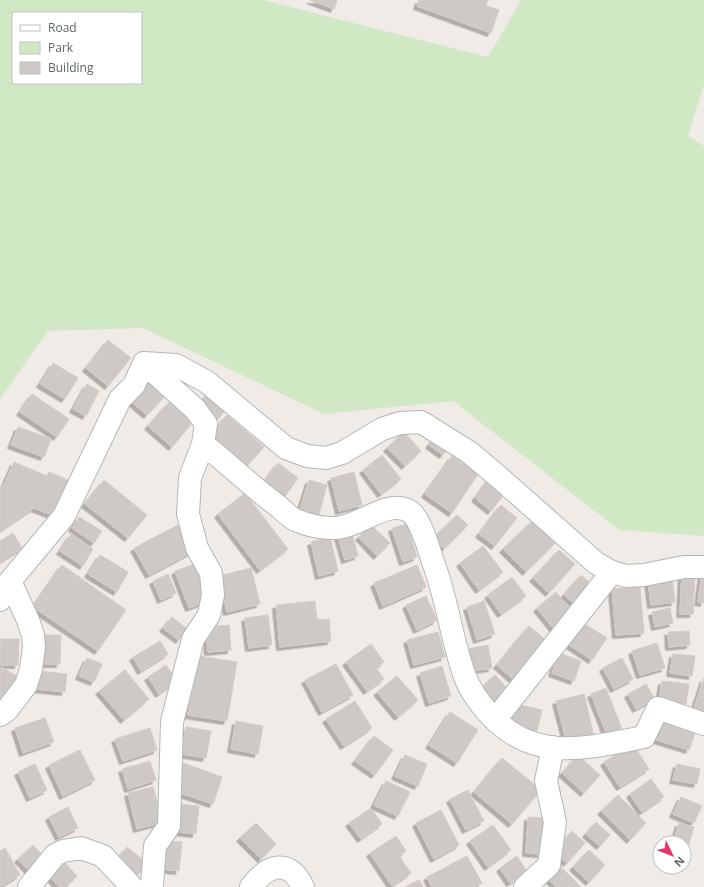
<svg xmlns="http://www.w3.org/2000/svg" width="704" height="887" font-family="'Open Sans',sans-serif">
<defs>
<filter id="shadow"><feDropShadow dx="-3.5" dy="3.5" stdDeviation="0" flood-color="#0004"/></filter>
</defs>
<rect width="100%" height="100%" fill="#f1ebe7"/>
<!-- green -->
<path fill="#d1e8c4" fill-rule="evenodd" d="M0 0H263L488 57 521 0H704V84L688 136 704 146V536L619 530 453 401 324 414 143 328 48 331 0 399ZM13 13H141V83H13Z"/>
<!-- building -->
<path fill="#cec8c6" stroke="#d6cbc5" filter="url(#shadow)" d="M310 0H337L334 9Z
M419 0H488L486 6 499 10 491 33 417 6Z
M108 340 131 358 108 386 86 368Z
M53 363 78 378 65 399 40 384Z
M146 377 166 395 147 415 127 398Z
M87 384 99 391 86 416 73 409Z
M32 394 69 419 57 437 20 412Z
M206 395 224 412 217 420 198 403Z
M169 402 193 422 172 447 148 426Z
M227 415 264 447 245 468 209 437Z
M18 427 51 439 44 457 11 445Z
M404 432 421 451 405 466 387 448Z
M435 437 449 447 443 455 429 445Z
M382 455 401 479 381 494 363 470Z
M452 456 478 474 452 513 425 494Z
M14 462 47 476 49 472 70 481 55 516 34 508 0 531V488L4 485Z
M278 463 298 478 281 502 260 488Z
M354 472 362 505 339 511 331 478Z
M489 479 506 492 491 511 475 498Z
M104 480 147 515 128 538 85 504Z
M309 480 327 485 318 518 299 513Z
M245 493 288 549 260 570 218 514Z
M501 505 517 518 495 546 479 534Z
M457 515 468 525 444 549 433 538Z
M79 517 102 531 94 543 72 528Z
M533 520 556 542 526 572 503 549Z
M407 524 417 557 403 562 392 528Z
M178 525 192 552 149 575 134 548Z
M371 525 390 543 377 556 359 537Z
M13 533 22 548 0 562V541Z
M352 533 358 556 345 560 338 536Z
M71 534 93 549 83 566 60 551Z
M330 537 338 571 319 576 311 542Z
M483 546 503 572 479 590 460 563Z
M559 550 575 564 549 593 533 578Z
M100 555 128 572 117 592 88 574Z
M195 564 208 601 189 608 175 571Z
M62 565 126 610 98 651 33 607Z
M417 565 426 587 383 606 374 583Z
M251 568 260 604 227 612 219 576Z
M682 573 695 574 693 614H680Z
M702 573 704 574V603L698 602Z
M168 574 176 593 161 600 153 581Z
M581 575 594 586 577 606 564 595Z
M512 577 526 596 501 614 488 595Z
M672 578 675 602 651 605 648 581Z
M640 587 644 633 616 635 612 589Z
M556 592 573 613 553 628 537 608Z
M426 596 437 620 417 630 406 605Z
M315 601 317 620 329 619 331 641 280 647 276 605Z
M484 601 495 634 477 640 467 607Z
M670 608 673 623 655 627 652 612Z
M268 615 272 645 249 648 245 618Z
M172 617 187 629 179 640 163 628Z
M583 623 607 638 592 660 568 644Z
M229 625 231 650 208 652 206 627Z
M529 626 549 643 516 682 497 665Z
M689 631 690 645 669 647 668 632Z
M438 632 445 657 414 665 407 640Z
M42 635H61L60 664H42Z
M1 639H19L18 665H0Z
M160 641 168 654 141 671 133 657Z
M657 643 665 668 640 675 632 651Z
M371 644 384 662 376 668 384 679 367 691 346 662Z
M488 645 492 668 472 671 468 649Z
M559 653 581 661 574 681 552 673Z
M673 654 695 656 692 676 670 673Z
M198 656 237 662 227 721 188 715Z
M87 658 102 664 94 682 79 676Z
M622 658 633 679 614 689 603 668Z
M336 664 353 695 322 712 305 680Z
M166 665 177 681 159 694 148 677Z
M442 666 451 696 429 703 420 673Z
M2 667 18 677 3 700 0 698V670Z
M125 670 149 699 124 720 99 691Z
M38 671 67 674 65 692 36 689Z
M495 675 512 694 494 710 477 691Z
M397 676 418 700 398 717 377 692Z
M704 678V715L693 711Z
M662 681 689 684 686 704 659 701Z
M646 684 655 699 636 709 628 694Z
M606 688 622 729 607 735 591 694Z
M584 694 595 741 568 747 556 701Z
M355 701 372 728 344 746 326 719Z
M515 704 542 710 537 731 510 725Z
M450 712 478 730 457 763 429 745Z
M45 718 54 742 23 753 15 728Z
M661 719 696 730 689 750 654 739Z
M236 721 263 726 258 754 231 749Z
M186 727 211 731 206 758 182 754Z
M150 728 157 750 123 761 115 739Z
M374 736 393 750 375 775 355 761Z
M633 744 649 769 620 787 604 762Z
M80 750 95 780 63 796 49 765Z
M405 755 427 764 418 786 395 776Z
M578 755 600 775 584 793 562 773Z
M502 758 541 790 512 824 474 792Z
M150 761 156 780 128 789 122 769Z
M183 763 222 777 213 804 174 791Z
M35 764 47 790 30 798 18 772Z
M677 764 700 769 697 784 673 780Z
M651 779 664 797 642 812 630 794Z
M386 781 410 792 398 816 374 805Z
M153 787 163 822 137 829 128 793Z
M468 790 484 821 466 830 450 799Z
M618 795 646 823 630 840 601 811Z
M681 797 702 806 694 823 673 814Z
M181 804 199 806 196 834 178 832Z
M68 807 78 828 59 837 49 817Z
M371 808 382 824 361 839 349 823Z
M441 810 459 845 434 859 416 823Z
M528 817 543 818 541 854 526 853Z
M596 822 610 835 600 846 586 834Z
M256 823 276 844 261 859 240 838Z
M679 823 694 827 685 856 684 843H673Z
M493 825 511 850 488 867 470 841Z
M572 831 585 843 567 863 554 851Z
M396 836 406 851 399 856 411 873 392 886 370 853Z
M166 841 182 842 179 871 162 869Z
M33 845 46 859 31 873 18 859Z
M127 847 147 863 136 877 116 861Z
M5 848 20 875 0 887V851Z
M589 850 605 865 589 882 573 867Z
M467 856 482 883 474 887H432L427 877Z
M517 856 527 872 510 883 500 868Z
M65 863 77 876 66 887H59L50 877Z
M560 866 581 887H556L548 878Z
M419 880 423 887H405Z"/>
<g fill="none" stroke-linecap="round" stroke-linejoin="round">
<defs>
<path id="minor" d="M144 363 195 409 206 424 203 444C229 464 252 487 278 506 284 511 291 519 298 521 308 525 322 528 332 528 357 530 390 495 412 513 421 522 429 549 433 562 447 598 451 637 464 674 469 689 480 704 491 716 536 763 587 748 644 737L658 708 704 724
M0 600 10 581 64 516 120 399 134 385 144 363 176 365 207 382 286 448 307 456 326 458 342 453 382 429 400 423 421 422 469 452 501 479 596 563 612 572 626 576 644 575 684 567H704
M0 715 7 710 26 685 31 669 34 647 33 635 28 620 10 581
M495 720 612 572
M29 887 55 855 63 851 81 848 103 856 132 887
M150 887 152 885 155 846 169 826 172 722 193 639 209 615 213 595 211 573 197 548 188 514 190 478 203 444
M251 887C268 864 289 858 303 887
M525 887 549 865 555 822 546 781 553 747"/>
</defs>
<!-- minor casing -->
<use href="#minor" stroke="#b2b8b9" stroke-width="24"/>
<!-- minor -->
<use href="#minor" stroke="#fff" stroke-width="22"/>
</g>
<!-- legend -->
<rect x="12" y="12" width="130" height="72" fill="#ffffff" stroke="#bfc2c2"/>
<rect x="20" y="25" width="20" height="6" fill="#ffffff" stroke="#bfc2c2"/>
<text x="48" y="32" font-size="12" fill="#5e6667">Road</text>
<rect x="20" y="42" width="20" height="12" fill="#d1e8c4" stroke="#bfc2c2"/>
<text x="48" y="52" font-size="12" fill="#5e6667">Park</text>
<rect x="20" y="62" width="20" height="12" fill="#cec8c6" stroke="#bfc2c2"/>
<text x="48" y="72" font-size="12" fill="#5e6667">Building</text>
<!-- north arrow -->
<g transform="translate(672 855) rotate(133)"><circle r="19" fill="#ffffff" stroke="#bfc2c2"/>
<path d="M0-3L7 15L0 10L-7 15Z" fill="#ea3468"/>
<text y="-6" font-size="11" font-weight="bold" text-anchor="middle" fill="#5e6667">N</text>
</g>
</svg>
